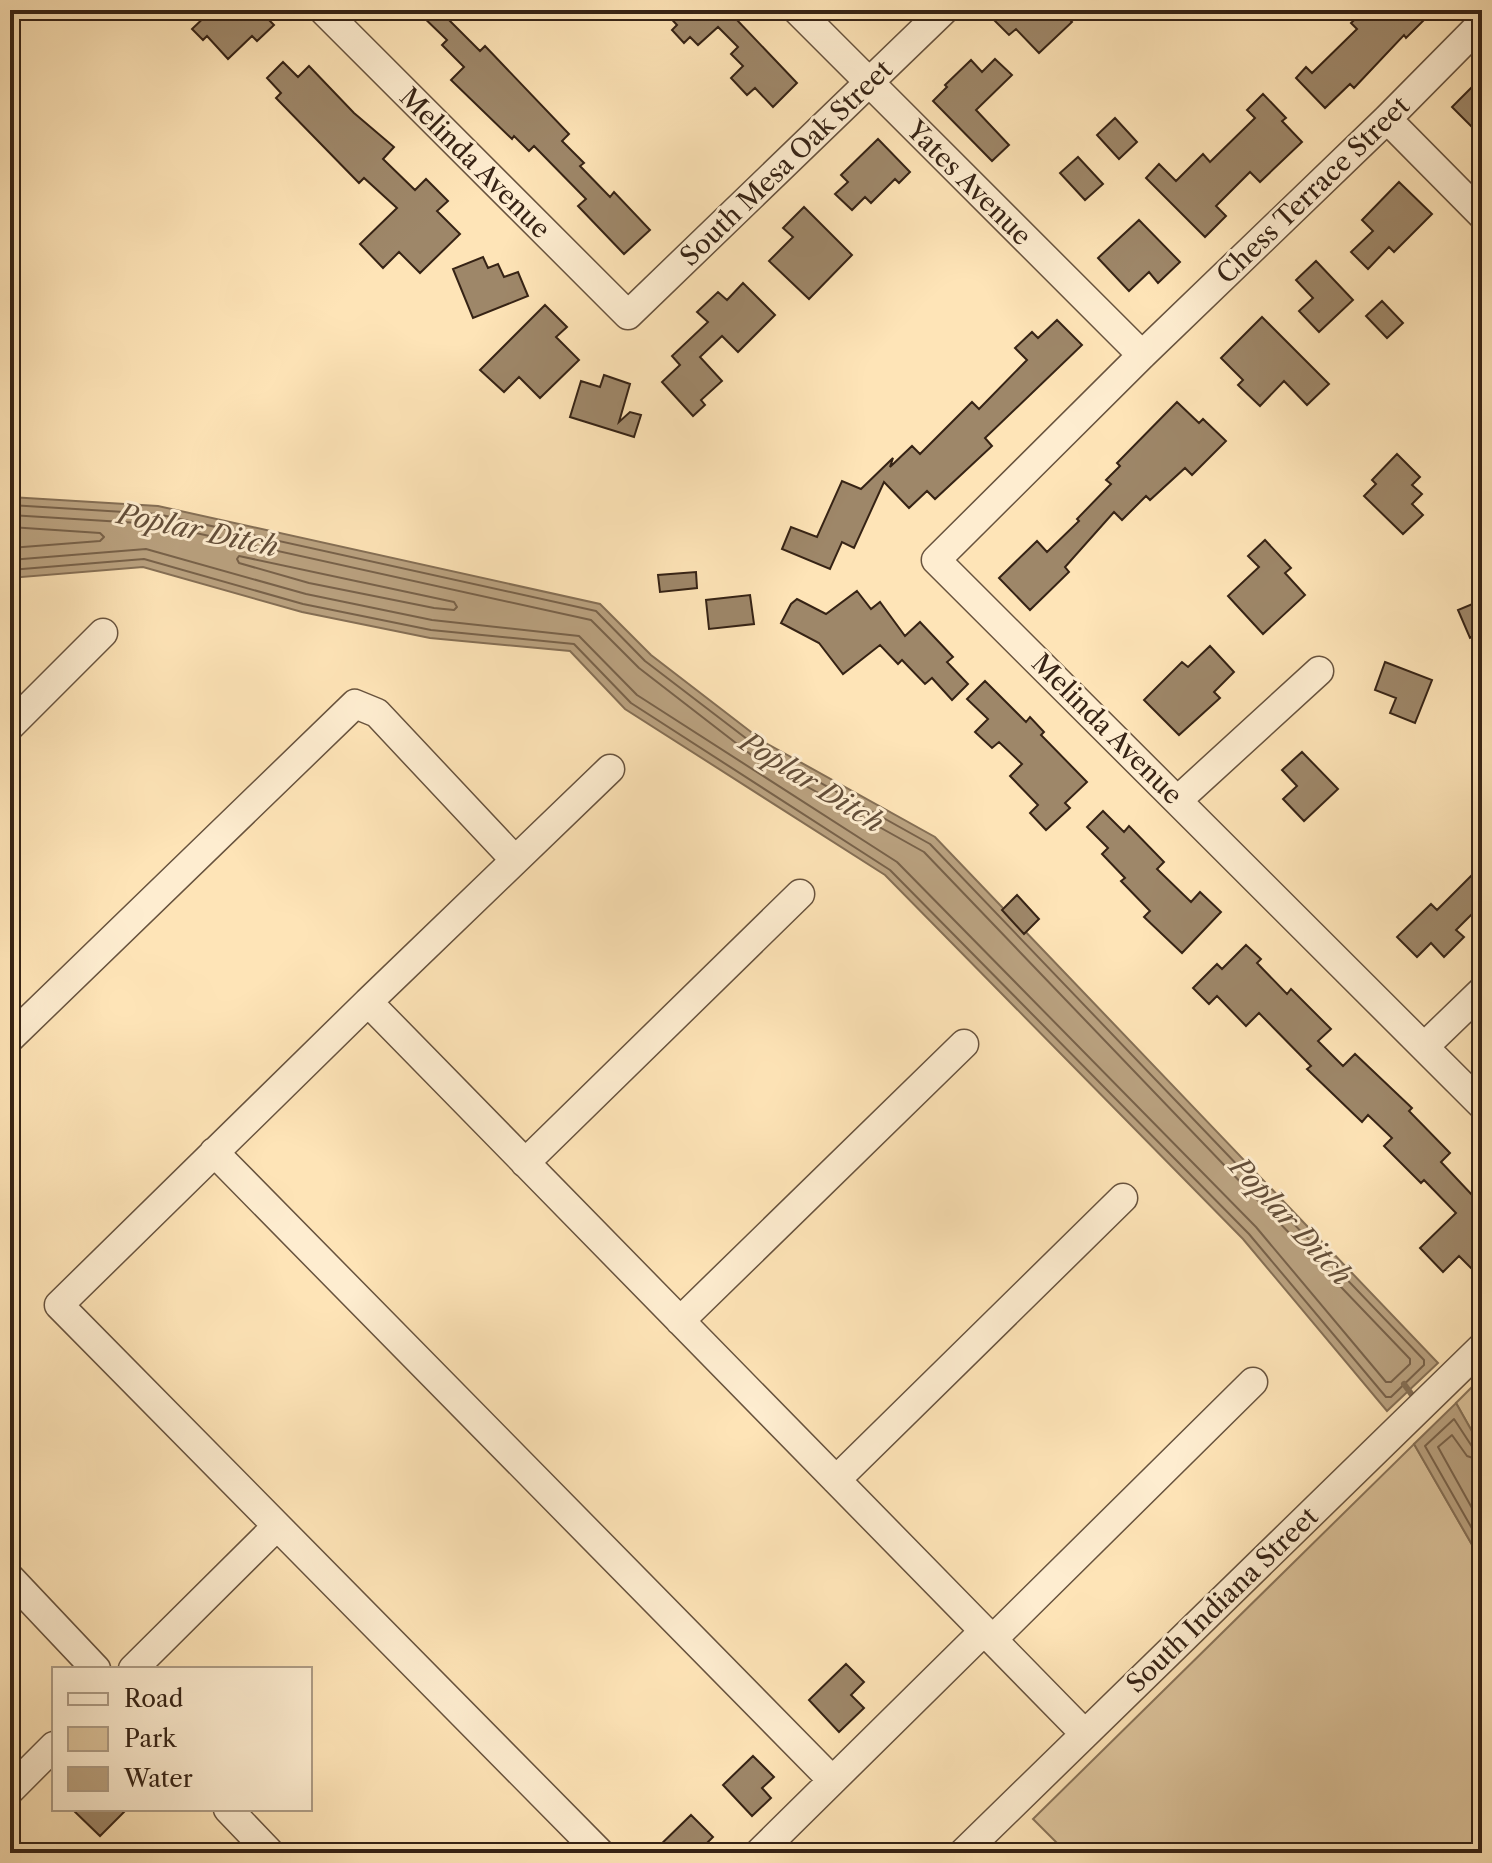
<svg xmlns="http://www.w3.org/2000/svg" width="1492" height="1863" font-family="'Libre Caslon Text',serif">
<rect width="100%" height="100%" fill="#fee4b7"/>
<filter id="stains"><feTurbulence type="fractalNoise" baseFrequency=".0025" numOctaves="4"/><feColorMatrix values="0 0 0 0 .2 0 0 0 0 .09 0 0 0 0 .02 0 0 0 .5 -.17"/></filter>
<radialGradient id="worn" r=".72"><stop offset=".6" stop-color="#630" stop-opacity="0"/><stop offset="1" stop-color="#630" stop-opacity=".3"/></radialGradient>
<!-- green -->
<path fill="#dcc39b" stroke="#897358" stroke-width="2" d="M1482 1377V1449L1456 1403Z
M1414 1444 1482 1562V1853H1067L1033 1819Z"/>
<!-- water -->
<path fill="#baa280" stroke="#856f55" stroke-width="2" d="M10 497 158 506 600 604 651 655 764 742 935 837 1438 1363 1387 1411 1243 1239 885 875 625 709 570 651 430 638 302 612 143 567 10 578Z
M1456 1403 1482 1449V1562L1414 1444Z"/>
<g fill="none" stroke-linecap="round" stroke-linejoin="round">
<!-- shore -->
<path stroke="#78624a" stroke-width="2" d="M10 505 157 514 596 611 645 661 760 749 930 844 1424 1360V1365L1391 1397H1386L1249 1234 890 870 631 703 574 644 431 630 303 604 144 559 10 570
M10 515 155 524 591 620 639 668 754 757 924 852 1410 1359V1364L1391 1382H1386L1256 1227 897 862 637 695 579 636 432 620 306 594 146 549 10 560
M10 527 100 533 104 537 100 541 10 548
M239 556 454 602 457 607 454 610 434 608 309 583 239 563 237 559Z
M1482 1451 1473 1448 1454 1419 1425 1446 1482 1546
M1482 1461 1467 1456 1452 1435 1438 1447 1482 1526"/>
<!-- stream -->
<path stroke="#856f55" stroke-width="6" d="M1404 1384 1412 1395"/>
</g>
<!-- building -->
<path fill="#9e8769" stroke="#362315" stroke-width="2" d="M212 10H259L274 25 257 41 252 36 228 59 207 36 203 40 192 29Z
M416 10H439L480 51 485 46 569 134 562 141 584 163 580 166 610 197 614 192 650 230 624 254 578 206 586 199 534 146 529 151 514 136 512 139 451 80 464 67 442 45 447 40Z
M663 10H745L736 19 797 83 773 107 755 88 747 95 731 78 743 66 731 54 738 47 718 27 698 45 690 37 684 43 672 30 677 25Z
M1004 10H1061L1072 22 1039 53 1016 29 1009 35 994 20Z
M1365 10H1413L1423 21 1406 38 1404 35 1354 88 1350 84 1325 108 1296 78 1306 67 1312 73 1357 29 1351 23Z
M995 59 1012 75 976 110 1009 145 992 161 933 101 947 87 945 85 971 60 982 72Z
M283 62 298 77 309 66 354 113 394 147 383 159 415 190 426 179 448 201 437 211 460 234 420 273 399 252 383 268 360 244 397 208 364 178 359 183 276 98 281 93 267 78Z
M1482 77V137L1452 107Z
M1263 94 1286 118 1282 121 1302 142 1260 182 1250 172 1216 206 1226 216 1205 237 1146 178 1159 164 1176 181 1203 154 1210 162 1255 118 1247 110Z
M1115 118 1137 142 1119 159 1097 135Z
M878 139 910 172 899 183 895 179 871 203 865 197 852 210 835 194 848 182 841 175Z
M1078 157 1103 184 1085 200 1060 173Z
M1399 182 1432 214 1394 252 1389 247 1368 269 1351 252 1373 231 1362 220Z
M804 207 852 255 809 299 769 261 793 237 783 228Z
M1139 220 1180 262 1158 283 1149 272 1129 291 1098 258Z
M483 257 488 268 498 264 504 277 518 272 528 296 473 318 453 269Z
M1316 261 1353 300 1319 332 1299 311 1313 298 1296 280Z
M743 283 775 315 738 352 722 336 700 357 722 381 701 400 705 405 693 416 662 382 680 365 672 356 708 322 697 312 718 292 727 300Z
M1382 301 1403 323 1387 338 1366 316Z
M545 305 567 327 556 337 579 360 540 398 519 377 504 392 480 370Z
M1262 317 1329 384 1307 405 1284 381 1260 406 1238 385 1243 380 1221 358Z
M1057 320 1082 345 985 438 992 446 935 499 927 491 909 508 884 482 854 548 842 542 830 569 782 549 791 527 817 537 842 481 861 489 893 458 890 467 912 446 920 454 972 402 979 409 1027 360 1015 348 1032 332 1038 338Z
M604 375 630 384 619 422 630 412 641 415 634 437 570 417 581 381 600 387Z
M1177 402 1199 423 1203 419 1226 441 1192 475 1185 468 1150 500 1146 496 1122 520 1114 512 1065 567 1069 572 1030 610 999 578 1037 541 1047 552 1079 521 1077 519 1111 484 1106 480 1120 466 1117 463Z
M1397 454 1420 477 1412 485 1422 494 1412 504 1423 515 1403 534 1364 496 1376 484 1372 480Z
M1265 540 1291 568 1285 573 1305 595 1263 634 1228 596 1259 567 1248 556Z
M696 572 697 588 660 592 658 575Z
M857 591 871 609 880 602 905 636 920 622 953 657 947 662 968 684 952 700 932 678 925 684 902 660 898 664 880 645 843 674 819 643 781 623 791 604 797 599 826 614Z
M750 595 754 624 709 629 706 600Z
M1482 600V632L1470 638 1458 610Z
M1210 646 1234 672 1214 692 1220 698 1179 735 1144 700 1182 662 1188 667Z
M1385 662 1432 680 1415 723 1390 713 1396 698 1375 690Z
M985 681 1026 722 1030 717 1044 732 1041 735 1087 782 1065 803 1070 808 1046 830 1030 813 1038 805 1010 776 1022 764 999 742 992 748 975 732 988 719 967 699Z
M1302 752 1338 789 1304 821 1283 799 1297 786 1282 770Z
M1103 811 1124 832 1129 826 1164 862 1157 869 1191 902 1200 892 1221 912 1182 953 1144 917 1150 911 1121 881 1125 878 1102 854 1108 848 1087 827Z
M1482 865V904L1456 930 1464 937 1444 957 1431 943 1417 957 1397 937 1431 904 1437 910Z
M1017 895 1039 919 1024 934 1002 910Z
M1246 945 1261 959 1257 963 1287 994 1291 989 1331 1029 1318 1041 1343 1066 1355 1054 1412 1108 1409 1111 1450 1153 1441 1162 1473 1196 1482 1187V1279L1459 1256 1443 1272 1420 1248 1456 1213 1424 1180 1421 1183 1384 1146 1392 1138 1368 1115 1362 1122 1307 1069 1311 1066 1259 1013 1246 1026 1217 996 1209 1004 1193 988 1217 964 1222 969Z
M846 1664 864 1682 851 1695 864 1708 839 1732 809 1700Z
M753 1756 774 1777 762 1788 771 1798 752 1816 723 1785Z
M72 1809H127L100 1836Z
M691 1815 713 1837 704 1846 711 1853H652Z"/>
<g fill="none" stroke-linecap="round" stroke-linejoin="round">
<defs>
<path id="minor" d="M323 10 628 315 944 10
M797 10 1142 355
M1482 23 1387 119 1142 355 936 560 1482 1105
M1387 119 1482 215
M10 726 103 633
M1178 800 1319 671
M368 1002 610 769
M10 1038 355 704 377 713 515 860
M1424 1047 1482 991
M214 1152 832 1780
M525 1163 800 894
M680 1321 964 1044
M836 1480 1123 1198
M10 1578 96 1669
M993 1639 1253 1382
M133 1669 276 1527
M10 1790 54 1746
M228 1809 270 1853
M600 1853 59 1305 368 1002 1085 1734
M759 1853 984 1631
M963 1853 1482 1347"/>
</defs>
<!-- minor casing -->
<use href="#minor" stroke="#68533e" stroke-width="31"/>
<!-- minor -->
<use href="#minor" stroke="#feedd0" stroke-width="28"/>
</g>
<g text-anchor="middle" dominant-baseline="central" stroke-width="6" stroke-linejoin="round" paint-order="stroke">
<!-- street labels -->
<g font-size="26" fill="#362315" stroke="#feedd0">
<text transform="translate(475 163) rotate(45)">Melinda Avenue</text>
<text transform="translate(786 163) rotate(-44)">South Mesa Oak Street</text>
<text transform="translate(969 183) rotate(45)">Yates Avenue</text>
<text transform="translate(1313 190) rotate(-44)">Chess Terrace Street</text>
<text transform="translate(1107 729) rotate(45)">Melinda Avenue</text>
<text transform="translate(1222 1600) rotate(-44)">South Indiana Street</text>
</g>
<!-- water labels -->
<g font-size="28" font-style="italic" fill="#644f3a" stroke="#feedd0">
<text transform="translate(198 530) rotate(12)">Poplar Ditch</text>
<text transform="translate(812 782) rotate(32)">Poplar Ditch</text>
<text transform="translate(1291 1221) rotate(47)">Poplar Ditch</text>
</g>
</g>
<!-- margin -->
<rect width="1492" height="1863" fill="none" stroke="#fee4b7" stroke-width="40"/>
<rect x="12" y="12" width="1468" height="1839" fill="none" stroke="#362315" stroke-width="4"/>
<rect x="20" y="20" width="1452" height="1823" fill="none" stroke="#362315" stroke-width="2"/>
<!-- legend -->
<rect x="52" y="1667" width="260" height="144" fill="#feedd0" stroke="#ae9c85" stroke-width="2"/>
<rect x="68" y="1693" width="40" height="12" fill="#feedd0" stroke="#ae9c85" stroke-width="2"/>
<text x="124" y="1707" font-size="24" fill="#362315">Road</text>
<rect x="68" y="1727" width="40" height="24" fill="#dcc39b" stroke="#ae9c85" stroke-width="2"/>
<text x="124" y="1747" font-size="24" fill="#362315">Park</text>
<rect x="68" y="1767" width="40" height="24" fill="#baa280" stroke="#ae9c85" stroke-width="2"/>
<text x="124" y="1787" font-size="24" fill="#362315">Water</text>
<rect width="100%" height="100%" filter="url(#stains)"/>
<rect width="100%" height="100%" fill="url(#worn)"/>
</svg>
